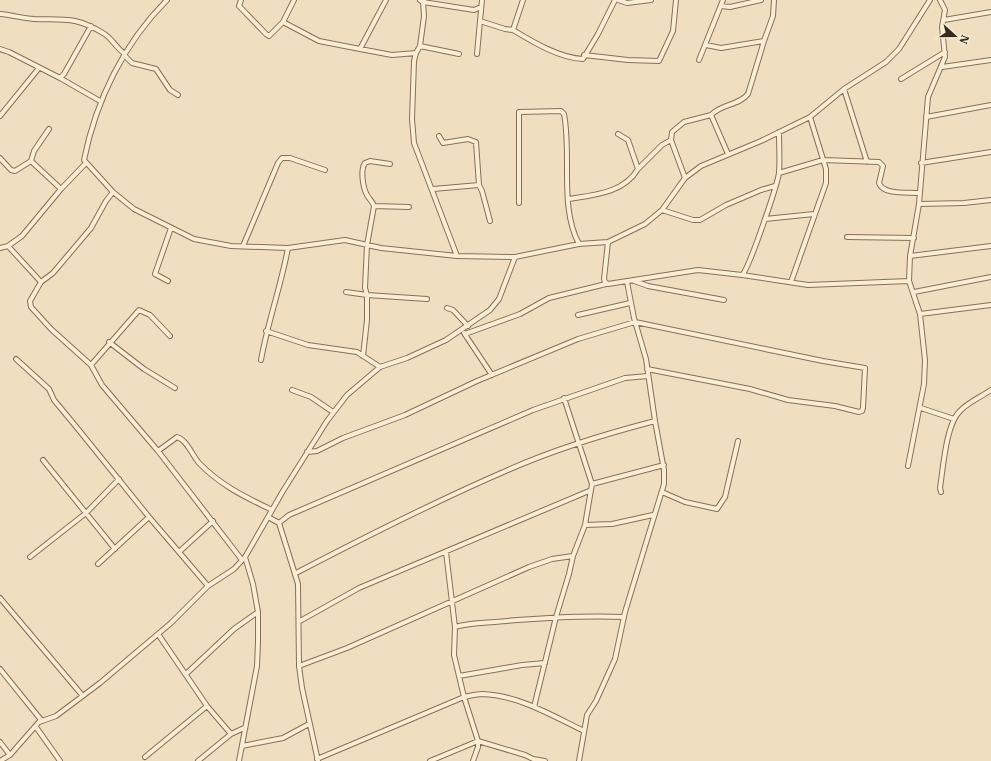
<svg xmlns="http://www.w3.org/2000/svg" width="991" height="761" font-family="'IBM Plex Serif',serif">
<rect width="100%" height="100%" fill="#efdfc0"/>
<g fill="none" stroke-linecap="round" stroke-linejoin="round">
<defs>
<path id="street" d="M167 0C124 43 96 100 84 160L113 192 134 209 194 239 231 246 288 248 345 240 381 248 457 256 515 257 579 244 608 242 645 224 662 210 685 178 701 166 761 141 810 117 844 89 886 62 899 49 930 0
M241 0 239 6 266 34 269 36 283 22 294 0
M420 0 423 2 424 16 420 46 459 54
M424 0 423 2 474 10 481 7
M482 0 480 21 505 29 513 30 523 0
M618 0 627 3 651 0
M940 0 945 10 942 27 945 57 928 97 919 204 964 203 991 200
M721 6 730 7 761 0
M0 14C11 15 22 18 34 19 64 20 75 16 103 33 112 38 116 48 125 54
M944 20 991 12
M283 22 319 41 360 49 386 0
M513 30C533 42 559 58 583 59L598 34 615 0
M706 45 721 48 764 41 773 16 774 0
M420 46 416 53 414 61 412 119 414 143 457 256
M0 49 9 52 60 78 64 74 91 26
M360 49 392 55 416 53
M477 54 480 21
M584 55 628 60 659 61 673 31 676 0
M125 56 132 63 156 69 170 90 178 95
M699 60 723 0
M942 67 991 60
M60 78 100 101
M901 79 945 52
M844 89 867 162
M0 116 39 68
M926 117 991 105
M618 134 628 140 638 169 662 145 671 140 672 132 684 122 711 115
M439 136 443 143 468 139 476 142 479 185
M671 140 685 178
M728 154 711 115C723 103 738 106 748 94L764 41
M0 158 11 170 15 171 31 161 34 151 49 129
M31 161 61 189
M921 163 991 152
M390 164 370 161 365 163C360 170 363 188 367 195 369 199 373 202 374 206L367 245 365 288 367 295 427 299
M779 173 823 160 879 162 883 166 879 183C883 195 907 192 918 193
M433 189 479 185 482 191 490 221
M113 192 106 201 91 228 53 273 41 282 30 301 31 307 51 329 91 365 102 385 158 451 242 560
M569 199C594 195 624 193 638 169
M519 203V112L561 111 564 114C572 155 559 207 579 244
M374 206 409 207
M662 210 693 220H700L726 205 761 190 775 186
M765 219 814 214
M847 237 914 238
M608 242 604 279 605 282 608 284 698 270 742 275C749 269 777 186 779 173 780 160 779 146 779 132
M8 246 41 282
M243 246 278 163 282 158H290L325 170
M0 248 8 246 22 236 61 189 85 164
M910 256 991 246
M742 275 808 285 909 281
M168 281 155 274 171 228
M634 281 648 286 724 300
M791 282 826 183V169L810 117
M346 292 367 295V320L363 356
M914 292 991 277
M447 308 453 310 468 326
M920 314 991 305
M578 315 630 303
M266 331 308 345 357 352 380 367
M464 333 492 375
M465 334 520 314 549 298 606 284
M109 342 144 369 175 388
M16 359 49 389 54 400 78 429 149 517 208 586
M261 360C268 321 281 286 288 248
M91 365 139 310 150 315 170 336
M292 390 311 397 333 412
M921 408 954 419
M158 451 177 437C187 440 192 455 199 463 220 485 245 497 272 510
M307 452 317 451 343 438 405 415 477 381 578 339 635 322 823 361 865 368 863 408 862 411 859 412 835 406 788 400 750 389 647 369
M43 460 115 549
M908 466 924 384 925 360 920 314 909 281 910 256 919 204
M592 484 664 465
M662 492 685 502 717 509 725 497 738 441
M941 492 940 488C943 469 946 424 960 411 968 402 981 397 991 390
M268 517 279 523
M279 523 289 515 533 410 625 378 648 376
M279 523 298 584 299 666 302 688 318 761
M585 525 612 524 653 515
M179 552 213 521
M446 552 455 627 454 655 464 697 478 741V747L473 761
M30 557 86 513 119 479
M98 564 149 517
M296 573C365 537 436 501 508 470 555 449 605 434 655 421
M0 598 82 695
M300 621 359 588 589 491
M455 627C469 623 481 623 495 622 539 618 580 615 624 617
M158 634 207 706 231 734
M299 666 347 648 529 567 552 559 573 556
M0 669 42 721
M186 674 234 629 258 612
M459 676 522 665 545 663
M534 707 556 617 569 574 573 556 585 525 592 484 564 398
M36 727 60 761
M0 742 10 755
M242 746 283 738 309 724
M145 757 207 706
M317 759 464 697C470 696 476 694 482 694 518 695 553 716 584 731
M0 761 10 755 39 722 56 716 100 683 171 623 208 586 234 569 245 557 283 491 327 421 347 395 380 367 407 358 446 340 490 310 499 299 515 257
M198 761 231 734 244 728
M239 761 257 666 258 642V612L253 584 245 557
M430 761 478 741 525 755 533 759 545 761
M579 761 587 715 596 701 615 659 625 612 664 484V470L655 421 646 359 634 318 627 282"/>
</defs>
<!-- street casing -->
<use href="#street" stroke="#887058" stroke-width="6"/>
<!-- street -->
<use href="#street" stroke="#f9edd4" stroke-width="4"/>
</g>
<!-- north arrow -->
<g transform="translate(955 36) rotate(111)" stroke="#f6ead0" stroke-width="3" paint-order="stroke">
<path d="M0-3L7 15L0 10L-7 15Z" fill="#37291d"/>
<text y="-6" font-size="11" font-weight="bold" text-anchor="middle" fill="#37291d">N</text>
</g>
</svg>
